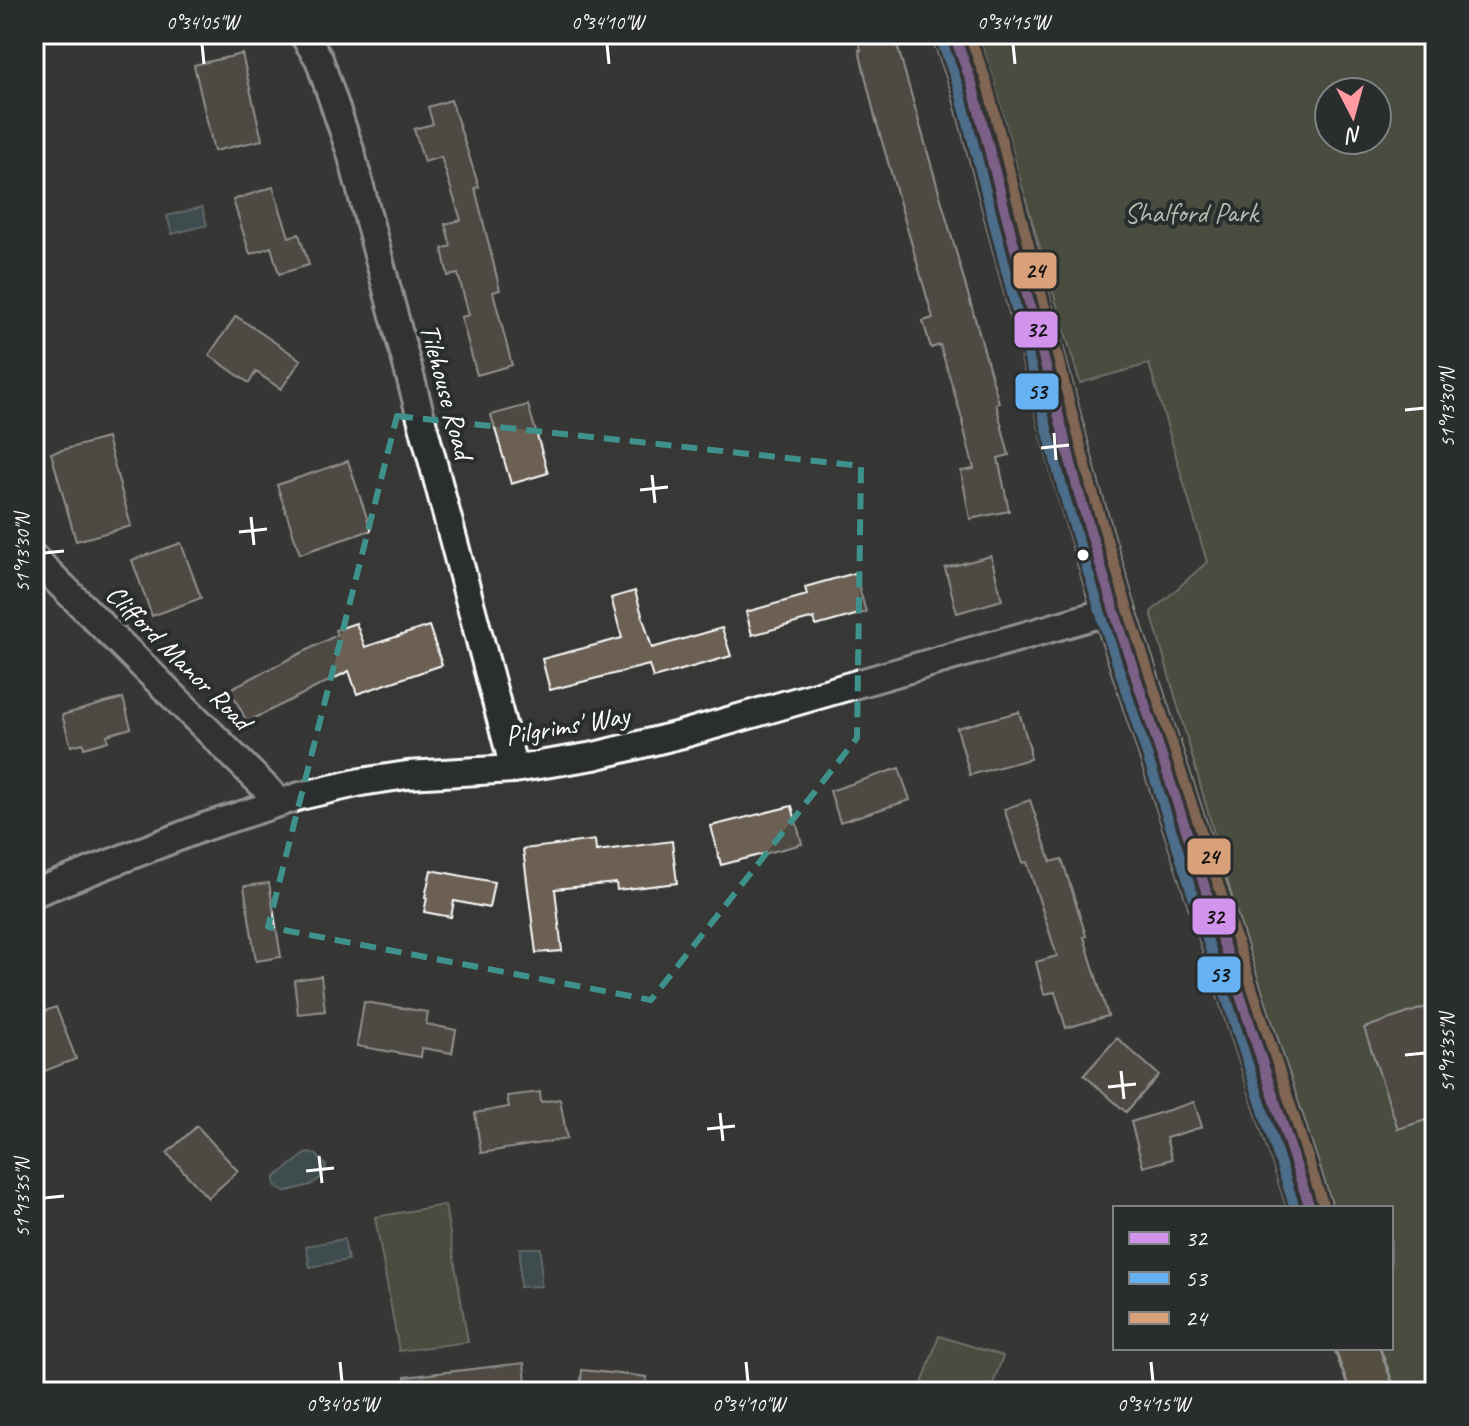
<svg xmlns="http://www.w3.org/2000/svg" width="1469" height="1426" font-family="Caveat,sans-serif">
<rect width="100%" height="100%" fill="#373735"/>
<filter id="ink" filterUnits="userSpaceOnUse"><feTurbulence type="fractalNoise" baseFrequency=".0125" numOctaves="2"/><feDisplacementMap in="SourceGraphic" scale="16" xChannelSelector="R" yChannelSelector="G"/><feConvolveMatrix kernelMatrix="1 2 1 2 8 2 1 2 1" color-interpolation-filters="sRGB"/></filter>
<g filter="url(#ink)">
<!-- green -->
<path fill="#5e674e" stroke="#aeb3a6" stroke-width="2" fill-rule="evenodd" d="M974 34H1435V1392H1390L1373 1348H1391V1208H1325L1273 1040 1151 612 1207 562 1149 364 1080 383 991 82ZM1329 92H1377V140H1329Z
M445 1205 468 1342 399 1351 375 1217Z
M939 1336 1003 1356 990 1392H919Z
M34 1355 50 1392H34Z"/>
<!-- water -->
<path fill="#49666d" stroke="#92a3a7" stroke-width="2" d="M202 207 207 225 172 234 167 216Z
M307 1153 317 1155 326 1166 322 1177 310 1185 284 1192 275 1185V1177Z
M344 1239 348 1260 310 1267 306 1246Z
M520 1248H541V1286L520 1287Z"/>
<!-- building -->
<path fill="#6c5f53" stroke="#fff" stroke-width="2" d="M857 34H894L999 403 996 404 1009 455 998 458 1009 511 970 519 961 471 974 469 962 422H963L940 345 931 348 923 321 933 318 875 117 859 50H861Z
M242 54 262 140 214 151 194 65Z
M451 100 479 187 475 188 500 290 493 292 512 365 477 375 461 317 469 315 458 274 448 276 442 249 451 246 445 224 461 220 441 157 424 162 414 129 433 124 428 107Z
M273 187 289 237 299 234 309 265 279 274 271 247 250 254 233 200Z
M236 316 301 360 281 389 256 372 249 383 209 355Z
M528 405 548 473 511 484 491 415Z
M107 438 131 526 76 541 51 453Z
M348 461 371 530 300 554 277 485Z
M181 543 201 598 152 616 132 560Z
M991 556 1002 600 957 613 945 568Z
M855 573 866 612 816 626 814 618 752 635 746 612 807 595 805 587Z
M635 591 652 648 722 628 731 656 653 678 649 665 550 690 542 659 622 638 611 598Z
M356 623 365 647 429 626 442 665 357 694 349 671 247 722 230 689 337 635 335 630Z
M123 698 131 728 107 735 108 741 84 748 83 743 71 746 62 715Z
M1019 712 1030 749V759L970 775 957 728Z
M899 768 910 800 840 822 830 791Z
M1030 800 1051 862 1062 859 1086 936 1084 937 1108 1016 1066 1028 1055 992 1044 994 1036 962 1057 956 1027 862 1023 863 1004 809Z
M792 806 802 844 721 865 711 826Z
M595 840 596 851 672 841 677 883 617 890 616 883 555 889 562 951 536 953 523 849Z
M431 870 494 882 489 908 454 901 451 917 424 912 427 898 425 897Z
M269 883 281 957 256 961 244 886Z
M321 976 325 1011 298 1014 294 980Z
M364 1002 428 1012 426 1024 456 1030 452 1053 422 1048 421 1057 357 1046Z
M1435 1004V1117L1398 1129 1364 1028Z
M56 1007 76 1059 34 1075V1015Z
M1117 1038 1159 1075 1126 1112 1084 1075Z
M540 1092 541 1102 560 1099 567 1139 481 1153 475 1113 509 1107 507 1096Z
M1194 1102 1202 1127 1166 1138 1172 1159 1143 1167 1131 1122Z
M197 1126 238 1171 208 1198 167 1153Z
M524 1363 527 1392H406L405 1377Z
M582 1370 647 1377 646 1392H580Z"/>
<g fill="none" stroke-linecap="round" stroke-linejoin="round">
<defs>
<path id="minor" d="M303 34 319 59 351 153 514 769
M34 558 280 802
M34 893 204 827 300 796 361 782 407 775 514 769 594 756 683 734 1114 610"/>
<path id="primary" d="M954 34 972 84 1078 490 1114 610 1310 1208
M1357 1348 1373 1392"/>
</defs>
<!-- minor casing -->
<use href="#minor" stroke="#fff" stroke-width="32"/>
<!-- primary casing -->
<use href="#primary" stroke="#fff" stroke-width="46"/>
<!-- minor -->
<use href="#minor" stroke="#2a2d2e" stroke-width="26"/>
<!-- primary -->
<use href="#primary" stroke="#756b4b" stroke-width="40"/>
<defs>
<path id="bus-1" d="M954 34 972 84 1078 490 1114 610 1310 1208"/>
<path id="bus-2" d="M941 39 959 88 1064 494 1101 614 1295 1208"/>
<path id="bus-3" d="M969 34 986 80 1091 486 1127 606 1323 1204"/>
</defs>
<!-- bus-1 casing -->
<use href="#bus-1" stroke="#2a2d2e" stroke-width="16"/>
<!-- bus-2 casing -->
<use href="#bus-2" stroke="#2a2d2e" stroke-width="16"/>
<!-- bus-3 casing -->
<use href="#bus-3" stroke="#2a2d2e" stroke-width="16"/>
<!-- bus-1 -->
<use href="#bus-1" stroke="#d193ec" stroke-width="10"/>
<!-- bus-2 -->
<use href="#bus-2" stroke="#66b1f2" stroke-width="10"/>
<!-- bus-3 -->
<use href="#bus-3" stroke="#d9a179" stroke-width="10"/>
</g>
</g>
<!-- marked area -->
<path d="M0 0H1469V1426H0ZM397 416 861 466 857 738 651 1000 268 927Z" fill="#373735" fill-opacity=".55" fill-rule="evenodd"/>
<path fill="none" stroke="#3f918b" stroke-width="6" stroke-dasharray="16 10" stroke-linejoin="round" d="M397 416 861 466 857 738 651 1000 268 927Z"/>
<!-- ticks -->
<path fill="none" stroke="#fff" stroke-width="3" d="M202 44 204 64M607 44 609 64M1013 44 1015 64M1405 410 1425 408M1054 433 1056 460M1041 448 1069 445M652 475 655 503M640 490 668 487M251 517 254 545M239 532 267 529M44 553 64 551M1405 1055 1425 1053M1121 1071 1124 1099M1108 1087 1136 1084M720 1113 723 1141M707 1129 735 1126M319 1156 322 1183M306 1171 334 1168M44 1198 64 1196M340 1362 342 1382M746 1362 748 1382M1151 1362 1153 1382"/>
<!-- markers -->
<circle fill="#fff" stroke="#2a2d2e" stroke-width="3" cx="1083" cy="555" r="7"/>
<g text-anchor="middle" dominant-baseline="central" stroke-width="8" stroke-linejoin="round" paint-order="stroke">
<!-- park labels -->
<g font-size="28" fill="#b7bbaf" stroke="#2a2d2e">
<text x="1191" y="212">Shalford Park</text>
</g>
<!-- street labels -->
<g font-size="28" fill="#fff" stroke="#2a2d2e">
<text transform="translate(447 391) rotate(75)">Tilehouse Road</text>
<text transform="translate(179 657) rotate(45)">Clifford Manor Road</text>
<text transform="translate(567 725) rotate(-10)">Pilgrims' Way</text>
</g>
</g>
<g stroke="#2a2d2e" stroke-width="3">
<rect x="1012" y="251" width="46" height="39" rx="8" fill="#d9a179"/>
<rect x="1013" y="310" width="46" height="39" rx="8" fill="#d193ec"/>
<rect x="1014" y="372" width="46" height="39" rx="8" fill="#66b1f2"/>
<rect x="1186" y="837" width="46" height="39" rx="8" fill="#d9a179"/>
<rect x="1191" y="897" width="46" height="39" rx="8" fill="#d193ec"/>
<rect x="1196" y="955" width="46" height="39" rx="8" fill="#66b1f2"/>
</g>
<g font-size="22" text-anchor="middle" font-weight="bold" fill="#111">
<text x="1035" y="278">24</text>
<text x="1036" y="337">32</text>
<text x="1037" y="399">53</text>
<text x="1209" y="864">24</text>
<text x="1214" y="924">32</text>
<text x="1219" y="982">53</text>
</g>
<!-- margin -->
<rect width="1469" height="1426" fill="none" stroke="#2a2d2e" stroke-width="88"/>
<!-- legend -->
<rect x="1113" y="1206" width="280" height="144" fill="#2a2d2e" stroke="#7f8182" stroke-width="2"/>
<rect x="1129" y="1232" width="40" height="12" fill="#d193ec" stroke="#7f8182" stroke-width="2"/>
<text x="1185" y="1246" font-size="24" fill="#ffffff">32</text>
<rect x="1129" y="1272" width="40" height="12" fill="#66b1f2" stroke="#7f8182" stroke-width="2"/>
<text x="1185" y="1286" font-size="24" fill="#ffffff">53</text>
<rect x="1129" y="1312" width="40" height="12" fill="#d9a179" stroke="#7f8182" stroke-width="2"/>
<text x="1185" y="1326" font-size="24" fill="#ffffff">24</text>
<!-- north arrow -->
<g transform="translate(1353 116) rotate(174)"><circle r="38" fill="#2a2d2e" stroke="#7f8182" stroke-width="2"/>
<path d="M0-6L14 30L0 20L-14 30Z" fill="#ff9aa2"/>
<text y="-12" font-size="22" font-weight="bold" text-anchor="middle" fill="#ffffff">N</text>
</g>
<rect x="44" y="44" width="1381" height="1338" fill="none" stroke="#fff" stroke-width="3"/>
<g font-size="20" text-anchor="middle" fill="#fff">
<text x="202" y="29">0°34'05"W</text>
<text x="607" y="29">0°34'10"W</text>
<text x="1013" y="29">0°34'15"W</text>
<text transform="translate(1447 408) rotate(-90)" y="7">51°13'30"N</text>
<text transform="translate(22 553) rotate(-90)" y="7">51°13'30"N</text>
<text transform="translate(1447 1053) rotate(-90)" y="7">51°13'35"N</text>
<text transform="translate(22 1198) rotate(-90)" y="7">51°13'35"N</text>
<text x="342" y="1411">0°34'05"W</text>
<text x="748" y="1411">0°34'10"W</text>
<text x="1153" y="1411">0°34'15"W</text>
</g>
</svg>
